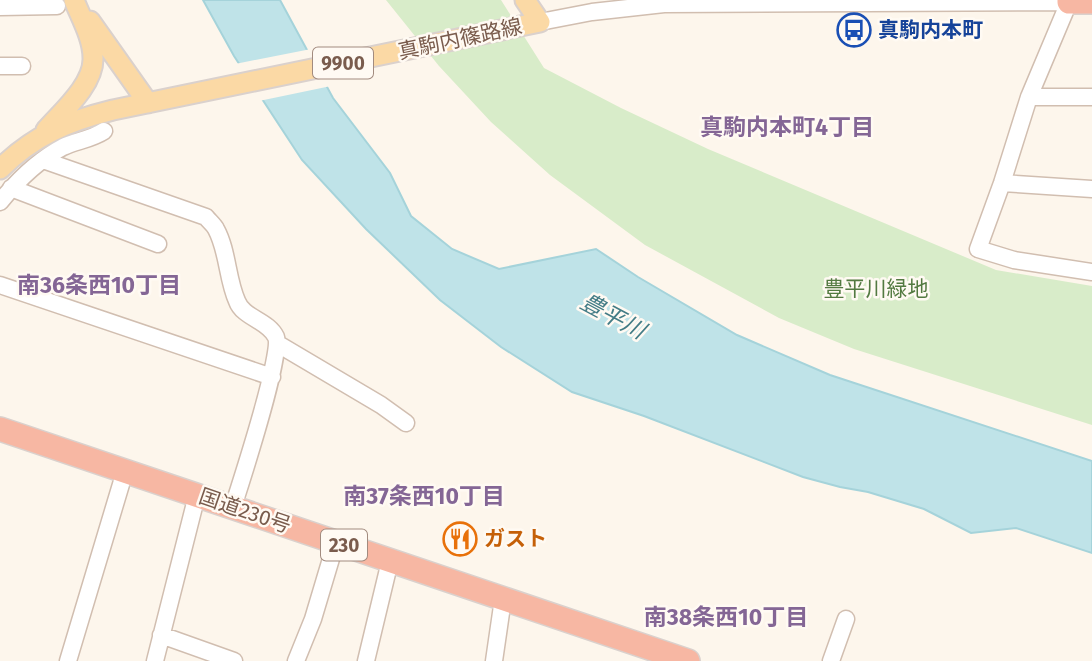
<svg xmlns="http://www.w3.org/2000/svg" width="1092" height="661" font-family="'Fira Sans','Noto Sans JP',sans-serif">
<rect width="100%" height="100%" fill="#fdf6ec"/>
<!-- green -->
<path fill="#d8ecc9" d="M386 0H501L544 68 621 108 708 149 996 270 1092 286V425L854 349 779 318 645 245 550 175 491 122 439 66Z"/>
<!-- water -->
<path fill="#bfe3e8" stroke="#a5d3da" stroke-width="2" d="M203 0H280L333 98 390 173 411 216 452 249 499 269 596 249 638 277 737 335 830 375 1092 461V553L1016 528 971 533 924 509 868 492 840 487 803 477 644 416 572 392 501 347 440 300 366 229 302 160 234 56Z"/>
<!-- pier -->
<path fill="#fdf6ec" d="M311 49 331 86 259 101 235 64Z"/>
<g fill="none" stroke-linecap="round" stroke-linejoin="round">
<defs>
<path id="minor" d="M0 7 57 6
M540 22 592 12 664 4 1069 2 1029 97 1002 183 978 249 1014 260 1092 272
M0 66H22
M1029 97H1092
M43 160 206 217C209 221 214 225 216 229 228 251 227 279 237 301 243 318 268 320 276 337 283 353 241 482 233 507
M1002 183 1092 189
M11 188 158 244
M0 202C17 181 38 160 63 147 76 141 92 139 104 131
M0 285 272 377
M278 344 381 405 406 423
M161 635 234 661
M68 661 125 471
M155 661 197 495
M296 661 313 619 336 542
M366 661 390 561
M494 661 503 599
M831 661 846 619"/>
<path id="major" d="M90 21 148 103
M46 130C63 111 94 84 93 58 93 38 81 18 74 0
M0 169C33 136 68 121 113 110L540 22 525 0"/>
<path id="highway" d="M1069 0V2H1092
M0 429 688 661"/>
</defs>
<!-- minor casing -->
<use href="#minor" stroke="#d1beb0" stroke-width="19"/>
<!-- major casing -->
<use href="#major" stroke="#dad1cd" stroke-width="23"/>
<!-- highway casing -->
<use href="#highway" stroke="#dad1cd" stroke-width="26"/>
<!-- minor -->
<use href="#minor" stroke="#fff" stroke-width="16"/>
<!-- major -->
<use href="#major" stroke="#fbd9a5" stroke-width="19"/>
<!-- highway -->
<use href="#highway" stroke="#f7b7a3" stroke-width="23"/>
</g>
<!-- icons -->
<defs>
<symbol id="bus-ring" viewBox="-11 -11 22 22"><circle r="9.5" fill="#fffaf3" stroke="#1a4fb4" stroke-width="1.5"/><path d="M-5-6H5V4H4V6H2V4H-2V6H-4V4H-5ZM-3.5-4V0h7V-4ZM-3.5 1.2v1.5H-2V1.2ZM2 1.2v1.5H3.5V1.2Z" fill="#1a4fb4"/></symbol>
<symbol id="restaurant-ring" viewBox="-11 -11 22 22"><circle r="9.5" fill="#fffaf3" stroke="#e8710a" stroke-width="1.5"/><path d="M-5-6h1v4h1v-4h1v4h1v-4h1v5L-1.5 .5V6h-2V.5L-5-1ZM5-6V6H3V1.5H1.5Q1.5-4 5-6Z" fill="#e8710a"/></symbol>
</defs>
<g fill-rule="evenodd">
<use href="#bus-ring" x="835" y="11" width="38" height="38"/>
<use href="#restaurant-ring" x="441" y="520" width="38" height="38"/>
</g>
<g text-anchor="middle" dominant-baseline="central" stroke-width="5" stroke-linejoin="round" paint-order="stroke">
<!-- shield labels -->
<g fill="#fffaf3" stroke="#a28b7f" stroke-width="2">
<rect x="313" y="47.5" width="60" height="31" rx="5"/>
<rect x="321" y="529.5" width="46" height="31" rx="5"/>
</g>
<g font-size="19" font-weight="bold" fill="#7a5c4d">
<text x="343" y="63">9900</text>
<text x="344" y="545">230</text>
</g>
<!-- transit labels -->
<g font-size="21" font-weight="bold" fill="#164399" stroke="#fffaf3" text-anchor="start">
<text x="878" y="30">真駒内本町</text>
</g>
<!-- street labels -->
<g font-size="21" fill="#7a5c4d" stroke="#fffaf3">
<text transform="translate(460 39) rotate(-12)">真駒内篠路線</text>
<text transform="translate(245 511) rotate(19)">国道230号</text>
</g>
<!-- park labels -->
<g font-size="21" fill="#537a41" stroke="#fffaf3">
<text x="876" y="289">豊平川緑地</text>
</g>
<!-- food labels -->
<g font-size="21" font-weight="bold" fill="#c56008" stroke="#fffaf3" text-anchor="start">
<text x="484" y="539">ガスト</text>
</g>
<!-- neighbourhood labels -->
<g font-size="23" font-weight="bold" fill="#846695" stroke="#fffaf3">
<text x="787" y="127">真駒内本町4丁目</text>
<text x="99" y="285">南36条西10丁目</text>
<text x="424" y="496">南37条西10丁目</text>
<text x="726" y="617">南38条西10丁目</text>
</g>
<!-- water labels -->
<g font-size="23" font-style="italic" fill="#437c86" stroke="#fffaf3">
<text transform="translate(613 316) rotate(28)">豊平川</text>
</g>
</g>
</svg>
